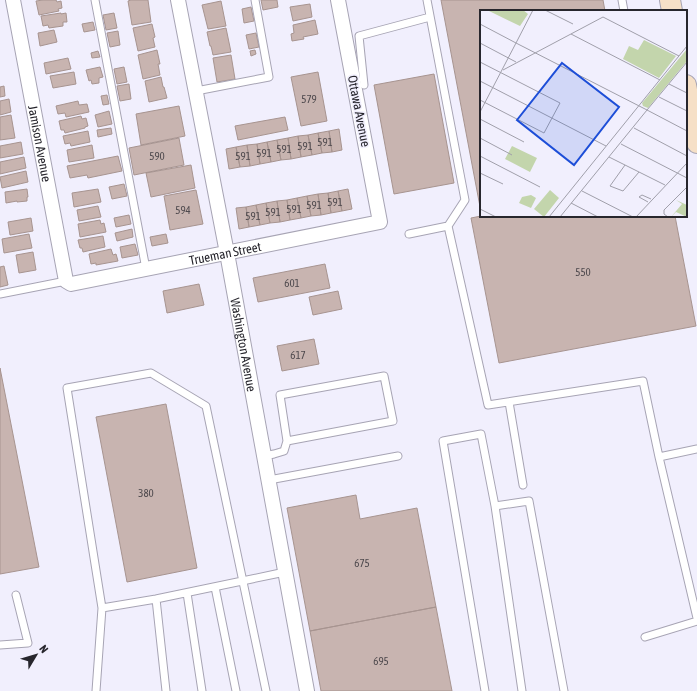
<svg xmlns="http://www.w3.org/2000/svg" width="697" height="691" font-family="'Asap Condensed',sans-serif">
<rect width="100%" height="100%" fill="#f1effd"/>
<!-- building -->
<path fill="#c8b4b0" stroke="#a79490" d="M43 0H56L57 2 61 1 62 8 58 9 59 11 39 15 36 1Z
M131 0H148L151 22 132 25 128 1Z
M261 0H277L278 7 263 10Z
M441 0H603L605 11H481V212Z
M221 1 226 26 208 29 202 5Z
M310 4 312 17 293 21 290 7Z
M251 7 254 21 244 23 242 9Z
M61 13V14L66 13 67 22H63V26L49 28 48 25 43 26 41 16Z
M114 13 117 28 106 30 103 15Z
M315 20 318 34 303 37 304 39 292 41 291 34 294 33 293 25Z
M93 22 95 30 84 32 82 24Z
M152 24 155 37 153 38 155 47 138 51 133 28Z
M226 28 231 52 213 55 211 46H210L207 32Z
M54 30 57 42 40 46 38 33Z
M118 31 120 45 110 47 107 33Z
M256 33 259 47 249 49 246 35Z
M157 50 160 64H158L160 75 143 79 138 55Z
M255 50 256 54 251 56 250 51Z
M98 51 100 57 92 58 91 53Z
M231 55 235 79 217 82 213 58Z
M68 58 71 69 46 74 44 63Z
M100 67 103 77 99 78V83L92 84 91 80 89 81 86 70Z
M124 67 127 82 117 84 114 69Z
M74 72 76 84 53 88 50 76Z
M318 72 327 121 301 126 291 77Z
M434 74 454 183 394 194 374 85Z
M161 77 163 87H164L167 98 149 102 145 81Z
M129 84 131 99 120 101 117 86Z
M4 86 5 96 0 97V87Z
M107 95 109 104 103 105 101 96Z
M9 99 11 112 0 115V101Z
M78 101 79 105 87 104 89 112 66 117 65 113 58 114 56 106Z
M179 106 185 136 141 145 136 114Z
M109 111 112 124 98 127 95 115Z
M11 115 15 138 0 140V117Z
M81 116 82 119 86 118 88 126 85 127V128L65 133 64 130H61L59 121Z
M285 117 288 130 238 140 235 126Z
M111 128 112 134 98 137 97 130Z
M339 129 342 150 332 152 329 131Z
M88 131 90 142 71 146 70 143 65 144 63 136Z
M329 131 332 152 322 153 318 133Z
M318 133 322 153 312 155 308 135Z
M308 135 312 155 301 157 298 136Z
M298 136 301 157 291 159 288 138Z
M179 138 184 165 134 175 129 148Z
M288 138 291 159 281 160 277 140Z
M277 140 281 160 271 162 267 142Z
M21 142 23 154 0 158V146Z
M267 142 271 162 260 164 257 144Z
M257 144 260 164 250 166 247 145Z
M92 145 94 158 69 162 67 150Z
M247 145 250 166 240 167 236 147Z
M236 147 240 167 229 169 226 149Z
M118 156 122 171 88 178 87 175 70 178 67 166Z
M24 157 26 168 0 174V162Z
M191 165 195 188 151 197 146 173Z
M26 171 28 182 2 188 0 177Z
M124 184 127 196 112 199 109 187Z
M27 189 28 197H27V201L17 202V201L6 203 5 192Z
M98 189 101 202 74 207 72 193Z
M348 189 352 209 342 211 338 191Z
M196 190 203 224 170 230 164 196Z
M338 191 342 211 331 213 328 193Z
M328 193 331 213 321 215 318 194Z
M318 194 321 215 311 216 307 196Z
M307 196 311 216 301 218 297 198Z
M297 198 301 218 290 220 287 200Z
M287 200 290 220 280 222 277 201Z
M277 201 280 222 270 223 266 203Z
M266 203 270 223 260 225 256 205Z
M256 205 260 225 249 227 246 207Z
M98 206 101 217 79 221 77 210Z
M246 207 249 227 239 229 236 208Z
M129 215 131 224 116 227 114 218Z
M481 216H675L696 326 499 363 471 218Z
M31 218 33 231 10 235 8 222Z
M100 220 101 224 104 223 106 232 80 237 78 224Z
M132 229 133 237 117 241 115 233Z
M29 234 32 248 4 253 2 239Z
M166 234 168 243 152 246 150 237Z
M103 236 105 247 83 252 82 248H80L78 240Z
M135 244 138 255 122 258 120 247Z
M111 249 113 255 116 254 118 261 96 265V263L91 264 89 254Z
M33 252 36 270 19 273 16 255Z
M325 264 330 288 258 302 253 278Z
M4 266 8 285 0 287V267Z
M199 284 204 305 167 313 163 291Z
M338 291 342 309 313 315 309 297Z
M314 339 319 364 282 371 277 346Z
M0 368 39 567 0 574Z
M166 404 197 568 127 582 96 417Z
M356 495 360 519 417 508 436 607 310 631 287 508Z
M436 607 452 691H321L310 631Z"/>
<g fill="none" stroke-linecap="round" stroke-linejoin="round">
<defs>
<path id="service" d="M95 0 146 269
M427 0 465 200 448 226 488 405 643 381 659 457 697 449
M622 0 624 11
M364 85 359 36 430 17
M196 91 269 77 255 0
M409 234 448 226
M0 294 66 281
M509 402 523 485
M264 456 274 454 284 451 287 441 280 395 384 376 393 421 287 441
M659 457 697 618
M269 480 398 456
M495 506 529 501 564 691
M215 587 236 691
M187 593 202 691
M156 599 166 691
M102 608 67 388 151 373 206 406 266 691
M645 637 697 621
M0 645 28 643 16 595
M96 691 102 608 156 599 285 572
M485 691 443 441 481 434 495 506 522 691"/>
<g id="minor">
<path id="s1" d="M13 0 66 281 71 284 380 222 338 0"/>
<path id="s2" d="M178 0 227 253 307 691"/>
</g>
<path id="secondary" d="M670 0 672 11
M686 85 697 143"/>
</defs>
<!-- service casing -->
<use href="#service" stroke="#a7a4b4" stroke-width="9"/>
<!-- minor casing -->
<use href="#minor" stroke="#a7a4b4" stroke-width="16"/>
<!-- secondary casing -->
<use href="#secondary" stroke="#a7a4b4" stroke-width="22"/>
<!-- service -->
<use href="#service" stroke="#fff" stroke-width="7"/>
<!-- minor -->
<use href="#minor" stroke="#fff" stroke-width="14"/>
<!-- secondary -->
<use href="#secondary" stroke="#f6e0c7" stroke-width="20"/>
</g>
<g text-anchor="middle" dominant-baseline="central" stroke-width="3" stroke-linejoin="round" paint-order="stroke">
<!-- number labels -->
<g font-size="11" fill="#4f4a4e">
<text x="309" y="99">579</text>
<text x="325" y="142">591</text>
<text x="305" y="146">591</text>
<text x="284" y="149">591</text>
<text x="264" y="153">591</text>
<text x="157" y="156">590</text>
<text x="243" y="156">591</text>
<text x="335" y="202">591</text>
<text x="314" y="205">591</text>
<text x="294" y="209">591</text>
<text x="183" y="210">594</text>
<text x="273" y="212">591</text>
<text x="253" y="216">591</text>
<text x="583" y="272">550</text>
<text x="292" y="283">601</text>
<text x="298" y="355">617</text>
<text x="146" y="493">380</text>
<text x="362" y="563">675</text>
<text x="381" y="661">695</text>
</g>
<!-- street labels -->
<g font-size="13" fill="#27262d" stroke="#f1effd">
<text transform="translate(359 111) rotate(79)">Ottawa Avenue</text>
<text stroke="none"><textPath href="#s1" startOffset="146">Jamison Avenue</textPath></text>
<text stroke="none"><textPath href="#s1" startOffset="449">Trueman Street</textPath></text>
<text stroke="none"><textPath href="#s2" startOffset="351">Washington Avenue</textPath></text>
</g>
</g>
<!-- overview -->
<g transform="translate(480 10)">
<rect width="207" height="207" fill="#f1effd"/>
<path d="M7 0H43L48 4 40 16ZM164 30 196 46 179 68 143 49 149 36 158 40ZM207 39V51L168 98 163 96 162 93ZM32 136 57 148 50 162 25 149ZM70 180 79 188 64 207 54 199ZM51 185 56 188 51 198 39 193 42 187ZM196 190 207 195V207L196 202 191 207 202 194Z" fill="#c3d5ac"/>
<path fill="none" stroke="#a09faa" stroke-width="1" d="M65 0 93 14M0 14 36 33 53 0M91 24 180 70M0 33 36 52M0 52 80 93 64 123 0 90M23 60 123 7 199 46M0 71 126 136M189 74 207 83M179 87 207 101M0 102 36 33 167 100 207 52M0 109 44 132M154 118 207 146M0 128 32 145M141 134 207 168M0 146 60 177M129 147 185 175M145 155 130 176 143 181 159 162M0 163 23 174M102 181 153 207M168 192 159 187 162 185 171 189M91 193 118 207M0 199 16 207M69 207 207 36M80 207 167 100 207 121M156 207 207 153M188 207 184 204V200L207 177"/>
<path fill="#1d4ed8" fill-opacity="0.15" stroke="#1d4ed8" stroke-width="2" d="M82 53 139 97 94 155 37 110Z"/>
<rect width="207" height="207" fill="none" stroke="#27262d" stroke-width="2"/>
</g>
<!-- north arrow -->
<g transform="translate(36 655) rotate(52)" stroke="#f1effd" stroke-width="3" paint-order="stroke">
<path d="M0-3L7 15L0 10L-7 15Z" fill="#27262d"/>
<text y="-6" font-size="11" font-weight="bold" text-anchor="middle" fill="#27262d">N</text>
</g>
</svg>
